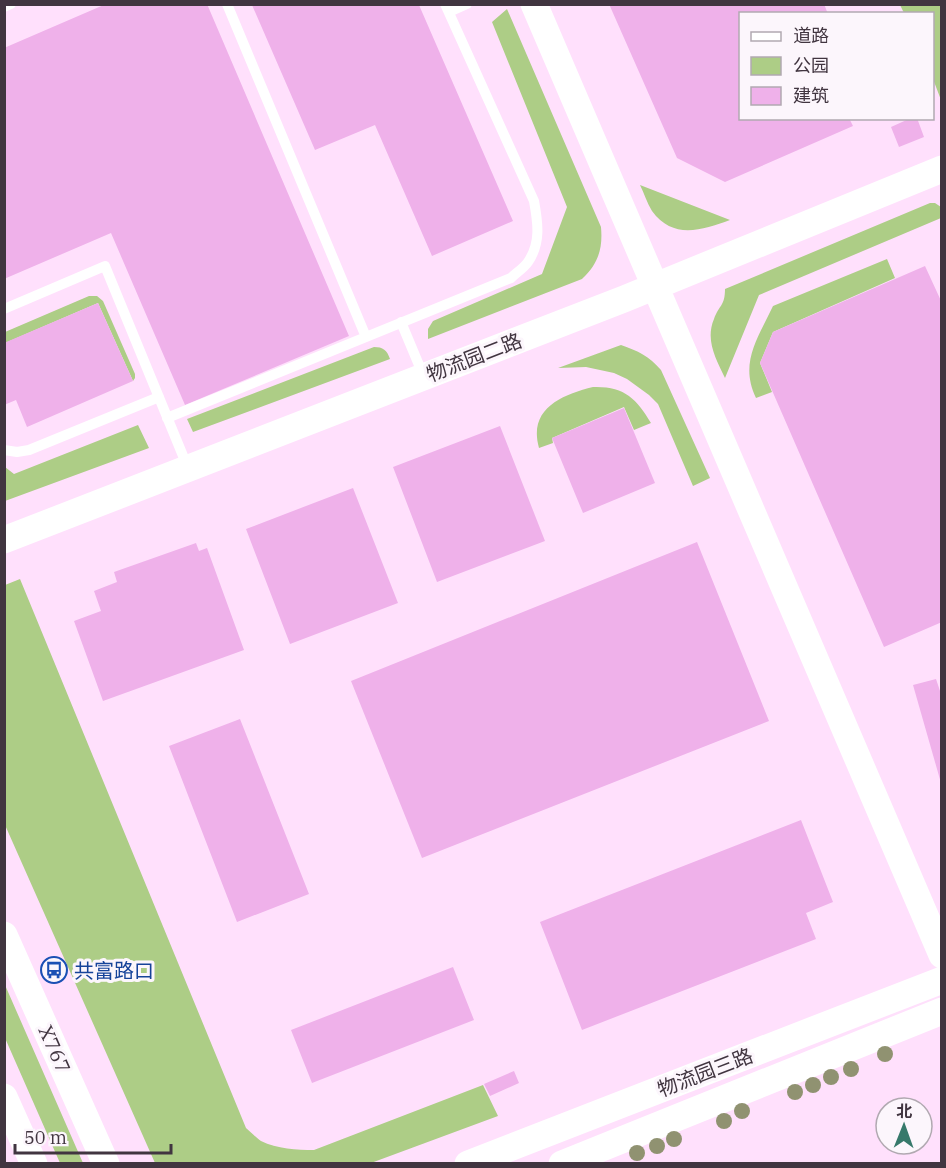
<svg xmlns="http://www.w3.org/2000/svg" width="946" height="1168" font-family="'IBM Plex Serif','Noto Sans SC',serif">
<rect width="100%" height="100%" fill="#ffe0fc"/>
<!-- green -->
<path fill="#adcd86" d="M900 5H941V100L933 79 932 14 904 13Z
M507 9 601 227C603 249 598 264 582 279L428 339V329L433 321 542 274 567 207 492 22Z
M640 185 730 220C702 230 673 240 652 211 647 203 644 193 640 185Z
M930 203H935L941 207V218L759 295 725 378C716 359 705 340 714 319 719 305 725 306 725 289Z
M887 259 895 278 773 332 760 363 772 392 756 398C739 363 758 338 773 306Z
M89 296H97L103 301 135 374V378L133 381 98 303 5 343V332Z
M621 345C638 351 649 356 661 370L710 478 693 486 658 404 649 395 627 379 614 373 586 367 558 368Z
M374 347C383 347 387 350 390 359L193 432 187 419Z
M593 387C624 386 636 398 651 423L634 430 624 407 552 438 553 443 539 448C528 409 561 395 593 387Z
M138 425 149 448 5 501V467L14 474Z
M20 579 246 1128C251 1132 256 1138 261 1141 277 1149 297 1150 314 1150L483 1085 498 1116 371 1163H155L5 825V585Z
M5 985 83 1163H60L5 1038Z"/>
<!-- building -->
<path fill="#efb1ea" d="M106 4H207L349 336 185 405 111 233 4 279V48Z
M609 4H824L828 14H740V118H849L853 126 725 182 677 158Z
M252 5H419L513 221 432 256 375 125 315 150Z
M911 118H917L924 137 899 147 891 127Z
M925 266 942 303V622L884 647 760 363 773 332Z
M98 303 133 381 27 427 16 400 4 405V343Z
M624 408 655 483 583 513 552 438Z
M500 426 545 541 437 582 393 467Z
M353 488 398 603 290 644 246 529Z
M697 542 769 721 422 858 351 681Z
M196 543 199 551 207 548 244 650 103 701 74 621 101 611 94 591 117 582 114 572Z
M936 679 942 697 941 783 913 685Z
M240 719 309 894 237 922 169 746Z
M801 820 833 902 806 913 816 939 582 1030 540 922Z
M453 967 474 1020 312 1083 291 1030Z
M514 1071 519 1083 490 1096 484 1084Z"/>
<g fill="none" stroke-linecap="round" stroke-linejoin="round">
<!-- service -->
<path stroke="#fff" stroke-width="10" d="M227 4 366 337
M4 7 11 4
M449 12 467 4
M4 309 105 266 188 468
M401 322 424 377
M167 418 511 278C516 273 524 268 528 262 541 243 538 223 534 201L445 4
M4 450 17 452 29 450 159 397"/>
<!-- tertiary -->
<path stroke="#fff" stroke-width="27" d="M534 4 942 955
M4 540 624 299 942 169
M4 935 106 1164
M4 1097 34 1164
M468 1164 942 980
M562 1164 942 1011"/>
</g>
<!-- trees -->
<g fill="#909271">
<circle cx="885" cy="1054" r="8"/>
<circle cx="851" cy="1069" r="8"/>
<circle cx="831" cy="1077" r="8"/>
<circle cx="813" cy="1085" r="8"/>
<circle cx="795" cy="1092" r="8"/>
<circle cx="742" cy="1111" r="8"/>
<circle cx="724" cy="1121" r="8"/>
<circle cx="674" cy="1139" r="8"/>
<circle cx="657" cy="1146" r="8"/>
<circle cx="637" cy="1153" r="8"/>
</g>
<!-- icons -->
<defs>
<symbol id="bus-ring" viewBox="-11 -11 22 22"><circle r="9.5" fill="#fcf6fc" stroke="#1a4fb4" stroke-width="1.5"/><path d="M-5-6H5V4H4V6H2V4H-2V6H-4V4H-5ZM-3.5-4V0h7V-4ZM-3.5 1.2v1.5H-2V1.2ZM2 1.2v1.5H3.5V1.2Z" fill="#1a4fb4"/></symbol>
</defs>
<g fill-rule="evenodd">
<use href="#bus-ring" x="39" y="955" width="30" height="30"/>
</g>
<g text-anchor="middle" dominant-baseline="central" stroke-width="6" stroke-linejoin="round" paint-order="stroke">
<!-- street labels -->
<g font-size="20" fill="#413540" stroke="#fcf6fc">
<text transform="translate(474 357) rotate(-21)">物流园二路</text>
<text transform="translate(55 1049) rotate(66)">X767</text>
<text transform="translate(705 1072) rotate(-21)">物流园三路</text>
</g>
<!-- transit labels -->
<g font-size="20" fill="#164399" stroke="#fcf6fc" text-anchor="start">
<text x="74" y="970">共富路口</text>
</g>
</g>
<!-- border -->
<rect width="946" height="1168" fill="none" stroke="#413540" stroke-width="12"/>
<!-- legend -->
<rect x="739" y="12" width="195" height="108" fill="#fcf6fc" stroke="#b1a9b1" stroke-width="1.5"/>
<rect x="751" y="32" width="30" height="9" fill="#ffffff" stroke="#b1a9b1" stroke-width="1.5"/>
<text x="793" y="42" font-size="18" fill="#413540">道路</text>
<rect x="751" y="57" width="30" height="18" fill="#adcd86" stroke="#b1a9b1" stroke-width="1.5"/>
<text x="793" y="72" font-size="18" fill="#413540">公园</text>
<rect x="751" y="87" width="30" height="18" fill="#efb1ea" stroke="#b1a9b1" stroke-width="1.5"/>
<text x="793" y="102" font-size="18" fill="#413540">建筑</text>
<!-- north arrow -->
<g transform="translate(904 1126) rotate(1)"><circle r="28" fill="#fcf6fc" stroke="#b1a9b1" stroke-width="1.5"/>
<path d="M0-4.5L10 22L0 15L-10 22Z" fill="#37796b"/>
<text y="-9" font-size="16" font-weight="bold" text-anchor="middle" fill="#413540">北</text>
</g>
<!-- scale -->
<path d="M15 1144v9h156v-9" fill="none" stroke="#413540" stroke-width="3"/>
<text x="24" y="1144" font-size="18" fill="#413540" stroke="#fcf6fc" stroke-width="4.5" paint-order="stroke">50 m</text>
</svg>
